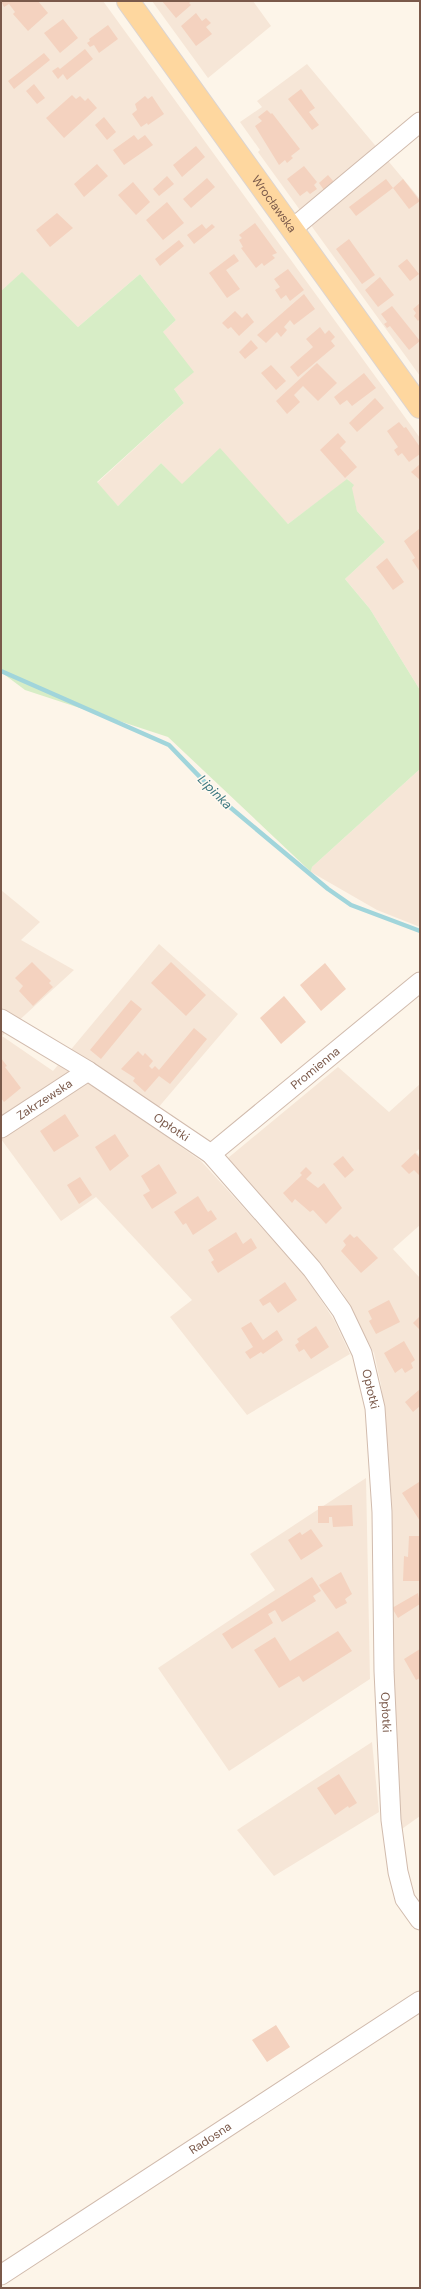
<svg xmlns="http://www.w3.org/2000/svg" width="421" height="2289" font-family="'DM Sans',sans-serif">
<rect width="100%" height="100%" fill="#fdf5e9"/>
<!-- residential -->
<path fill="#f6e6d7" d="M1 1H103L420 438V690L370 609 345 579 385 542 357 511 348 479 288 524 265 500 182 485 161 463 118 506 97 483 184 403 174 389 163 332 176 320 140 274 78 327 22 273 1 291Z
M152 1H253L271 26 208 78Z
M307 64 420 199V376L258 152 260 150 240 122 262 107 257 101Z
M420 769V927L377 910 311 872 312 867Z
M1 890 40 922 21 940 74 970 2 1036 53 1071 159 944 238 1014 146 1122 201 1161 304 1274 334 1320 350 1354 247 1415 170 1317 192 1300 96 1197 61 1221 1 1139Z
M338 1067 389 1112 420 1084V1148L416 1152 420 1156V1225L393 1249 420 1278V1816L399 1831 392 1692 393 1561 391 1490 381 1385 374 1353 342 1292 319 1263 240 1176 228 1158Z
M366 1478 370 1679 229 1771 158 1668 275 1590 250 1554Z
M372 1742 379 1812 274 1876 237 1830Z"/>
<!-- green -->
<path fill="#d7edc6" d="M22 272 78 327 140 274 176 320 163 332 194 372 174 389 184 403 97 482 118 506 161 463 182 484 220 448 288 524 347 479 354 485 352 488 357 511 385 542 345 579 370 609 420 690V769L312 867 311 872 168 737 25 690 1 672V291Z"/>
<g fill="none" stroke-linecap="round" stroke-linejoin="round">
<!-- stream -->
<path stroke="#a1d5db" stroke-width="4.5" d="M1 671 169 745 225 803 328 889 351 905 420 931"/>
</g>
<!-- building -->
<path fill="#f4d2bf" d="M1 1H38L48 13 28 31 13 14 15 12 9 4 4 7Z
M162 1H192L189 3 191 5 176 18Z
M196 13 202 21 206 18 211 23 206 27 212 34 196 46 181 26Z
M63 19 78 38 60 53 44 33Z
M108 25 118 39 99 53 94 45 90 47 87 43 90 41 89 39Z
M85 49 93 59 67 80 63 74 58 79 52 71 58 67 60 69Z
M44 53 50 60 14 89 8 81Z
M34 84 45 98 37 104 26 91Z
M301 89 315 108 309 112 319 125 312 130 288 99Z
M72 95 76 99 80 96 85 101 88 98 97 108 64 138 46 118Z
M145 96 148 99 152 96 164 114 148 125 147 123 141 127 132 114 137 110 135 104Z
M267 110 271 114 272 113 300 149 291 156 293 158 287 163 285 160 279 165 255 126 262 121 258 117Z
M104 117 116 132 107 140 95 125Z
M134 135 138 140 145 135 153 145 124 165 113 150Z
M196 146 205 157 182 177 173 165Z
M97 164 108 176 84 197 74 184Z
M304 166 317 182 314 185 317 189 310 194 307 191 300 196 287 179Z
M328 175 334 182 324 190 319 183Z
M167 176 174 184 159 196 153 189Z
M207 178 215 187 191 208 183 199Z
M386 179 393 188 356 216 349 207Z
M403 179 420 201 409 209 393 188Z
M133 182 150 202 136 215 118 195Z
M167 202 184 223 163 240 146 220Z
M57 213 73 228 50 247 36 230Z
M255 223 277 253 272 255 275 258 264 266 262 263 256 268 241 248 243 247 239 240 242 238 239 235Z
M202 224 206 229 212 224 215 227 194 244 187 235Z
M349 239 375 275 362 284 336 249Z
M179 240 184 246 160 266 155 259Z
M234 254 239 261 226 270 240 289 227 298 209 273Z
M407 259 419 274 410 281 398 266Z
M288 269 304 290 290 301 286 295 281 299 275 290 280 287 274 279Z
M380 277 394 295 378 307 365 290Z
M304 294 315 309 294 325 290 320 284 327 287 330 281 337 277 332 266 343 257 335Z
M420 303V319L418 321 414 316 416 313 413 309Z
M392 306 420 341 409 350 390 326 387 328 384 324 387 322 381 314Z
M235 311 242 318 247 313 254 322 239 336 231 327 228 329 222 323Z
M320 327 325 334 329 330 335 337 331 341 335 346 298 377 290 367 313 347 306 339Z
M251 340 258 348 245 359 239 352Z
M317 363 337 383 318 401 303 386 294 395 300 402 287 414 276 401Z
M271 365 286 381 276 390 261 373Z
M364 373 376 388 352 406 347 400 340 405 334 397Z
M375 398 384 408 357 432 349 423Z
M399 422 404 428 406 427 420 447V454L409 462 402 453 398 456 394 450 398 447 387 431Z
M338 433 346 442 340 448 357 467 345 478 320 450Z
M420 464V480L411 472Z
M419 529 420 530V572L412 560 415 558 404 541Z
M387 558 404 582 393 590 376 567Z
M32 962 51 981 49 983 53 987 33 1006 19 991 23 986 15 978Z
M171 962 206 995 186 1016 151 983Z
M325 963 346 989 321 1011 300 985Z
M284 996 306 1022 281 1044 260 1018Z
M131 1000 142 1009 101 1059 90 1050Z
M194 1028 207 1039 170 1084 159 1076 145 1092 133 1081 135 1078 121 1069 138 1051 143 1056 145 1053 153 1061 149 1066 152 1069 155 1066 159 1070Z
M1 1058 7 1066 5 1067 21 1088 4 1102 1 1098Z
M65 1114 79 1136 54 1152 40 1131Z
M115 1134 129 1156 110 1171 95 1147Z
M415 1153 420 1158V1176L414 1170 409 1174 401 1166Z
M343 1156 354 1170 345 1178 333 1164Z
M159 1164 177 1193 152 1209 143 1195 150 1191 141 1176Z
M306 1167 312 1173 306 1179 318 1188 324 1183 342 1208 326 1224 313 1210 310 1212 295 1199 292 1203 283 1193 302 1175 300 1173Z
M80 1177 92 1195 79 1204 67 1185Z
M198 1196 208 1212 211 1210 217 1219 193 1235 186 1223 183 1225 174 1212Z
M236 1232 243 1244 251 1238 257 1248 218 1273 211 1262 214 1260 208 1250Z
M350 1234 354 1238 357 1236 378 1258 361 1273 341 1251 346 1245 343 1241Z
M285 1282 297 1300 278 1313 270 1302 263 1306 259 1300Z
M389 1300 400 1322 376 1334 369 1321 372 1319 368 1311Z
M420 1316V1330L413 1323Z
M251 1322 263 1340 277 1330 283 1340 263 1354 261 1352 250 1359 245 1352 253 1347 241 1328Z
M316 1326 329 1347 311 1359 304 1349 299 1352 295 1345 299 1342 297 1339Z
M404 1341 415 1360 411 1363 413 1368 405 1373 402 1368 395 1373 384 1353Z
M420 1389V1406L413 1412 405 1402Z
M419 1482 420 1483V1521L402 1493Z
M352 1505 353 1526 333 1527 332 1517H329V1523H318V1506Z
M311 1529 323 1546 301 1560 288 1540 300 1532 302 1535Z
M409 1536H420V1581H403L404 1556 408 1557Z
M341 1572 352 1594 345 1599 347 1603 336 1609 319 1585Z
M312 1577 321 1591 313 1596 316 1601 282 1622 275 1610 268 1614 273 1623 232 1649 222 1634Z
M418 1593 420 1604 398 1618 392 1608Z
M338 1631 352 1651 303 1682 299 1676 279 1688 254 1650 275 1637 290 1661Z
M420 1649V1678L416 1680 404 1659Z
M339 1774 357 1803 349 1808 348 1806 335 1815 317 1788Z
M276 2025 290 2047 267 2062 252 2040Z"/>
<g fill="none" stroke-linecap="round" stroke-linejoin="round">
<defs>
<g id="minor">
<path d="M292 229 420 122"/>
<path id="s1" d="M1 1019 88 1071 211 1154 312 1269 342 1311 362 1353 375 1408 382 1512 384 1671 391 1820 398 1872 405 1899 420 1920"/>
<path id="s2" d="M1 1128 88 1071"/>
<path id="s3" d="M211 1154 420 982"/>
<path id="s4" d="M1 2275 420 2001"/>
</g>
<g id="major">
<path id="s5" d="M128 1 420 407"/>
</g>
</defs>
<!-- minor casing -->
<use href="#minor" stroke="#d1bbad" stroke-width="21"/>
<!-- major casing -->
<use href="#major" stroke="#dcd4d0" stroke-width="24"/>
<!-- minor -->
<use href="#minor" stroke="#fff" stroke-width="19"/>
<!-- major -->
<use href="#major" stroke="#fed79f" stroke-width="22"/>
</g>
<g text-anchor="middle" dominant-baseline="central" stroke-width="3" stroke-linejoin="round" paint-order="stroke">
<!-- street labels -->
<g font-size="12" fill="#7a594a" stroke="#fff9f0">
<text stroke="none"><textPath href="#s5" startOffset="250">Wrocławska</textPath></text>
<text stroke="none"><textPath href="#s3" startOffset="135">Promienna</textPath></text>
<text stroke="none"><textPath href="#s2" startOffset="52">Zakrzewska</textPath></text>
<text stroke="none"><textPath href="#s1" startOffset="202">Opłotki</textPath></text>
<text stroke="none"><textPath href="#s1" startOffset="538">Opłotki</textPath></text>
<text stroke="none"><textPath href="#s1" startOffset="862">Opłotki</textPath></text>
<text stroke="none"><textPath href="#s4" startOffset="250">Radosna</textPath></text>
</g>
<!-- water labels -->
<g font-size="13" font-style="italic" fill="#3c777f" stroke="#fff9f0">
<text transform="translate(215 792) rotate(45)">Lipinka</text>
</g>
</g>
<!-- border -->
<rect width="421" height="2289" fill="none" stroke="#7a594a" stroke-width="4"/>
</svg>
